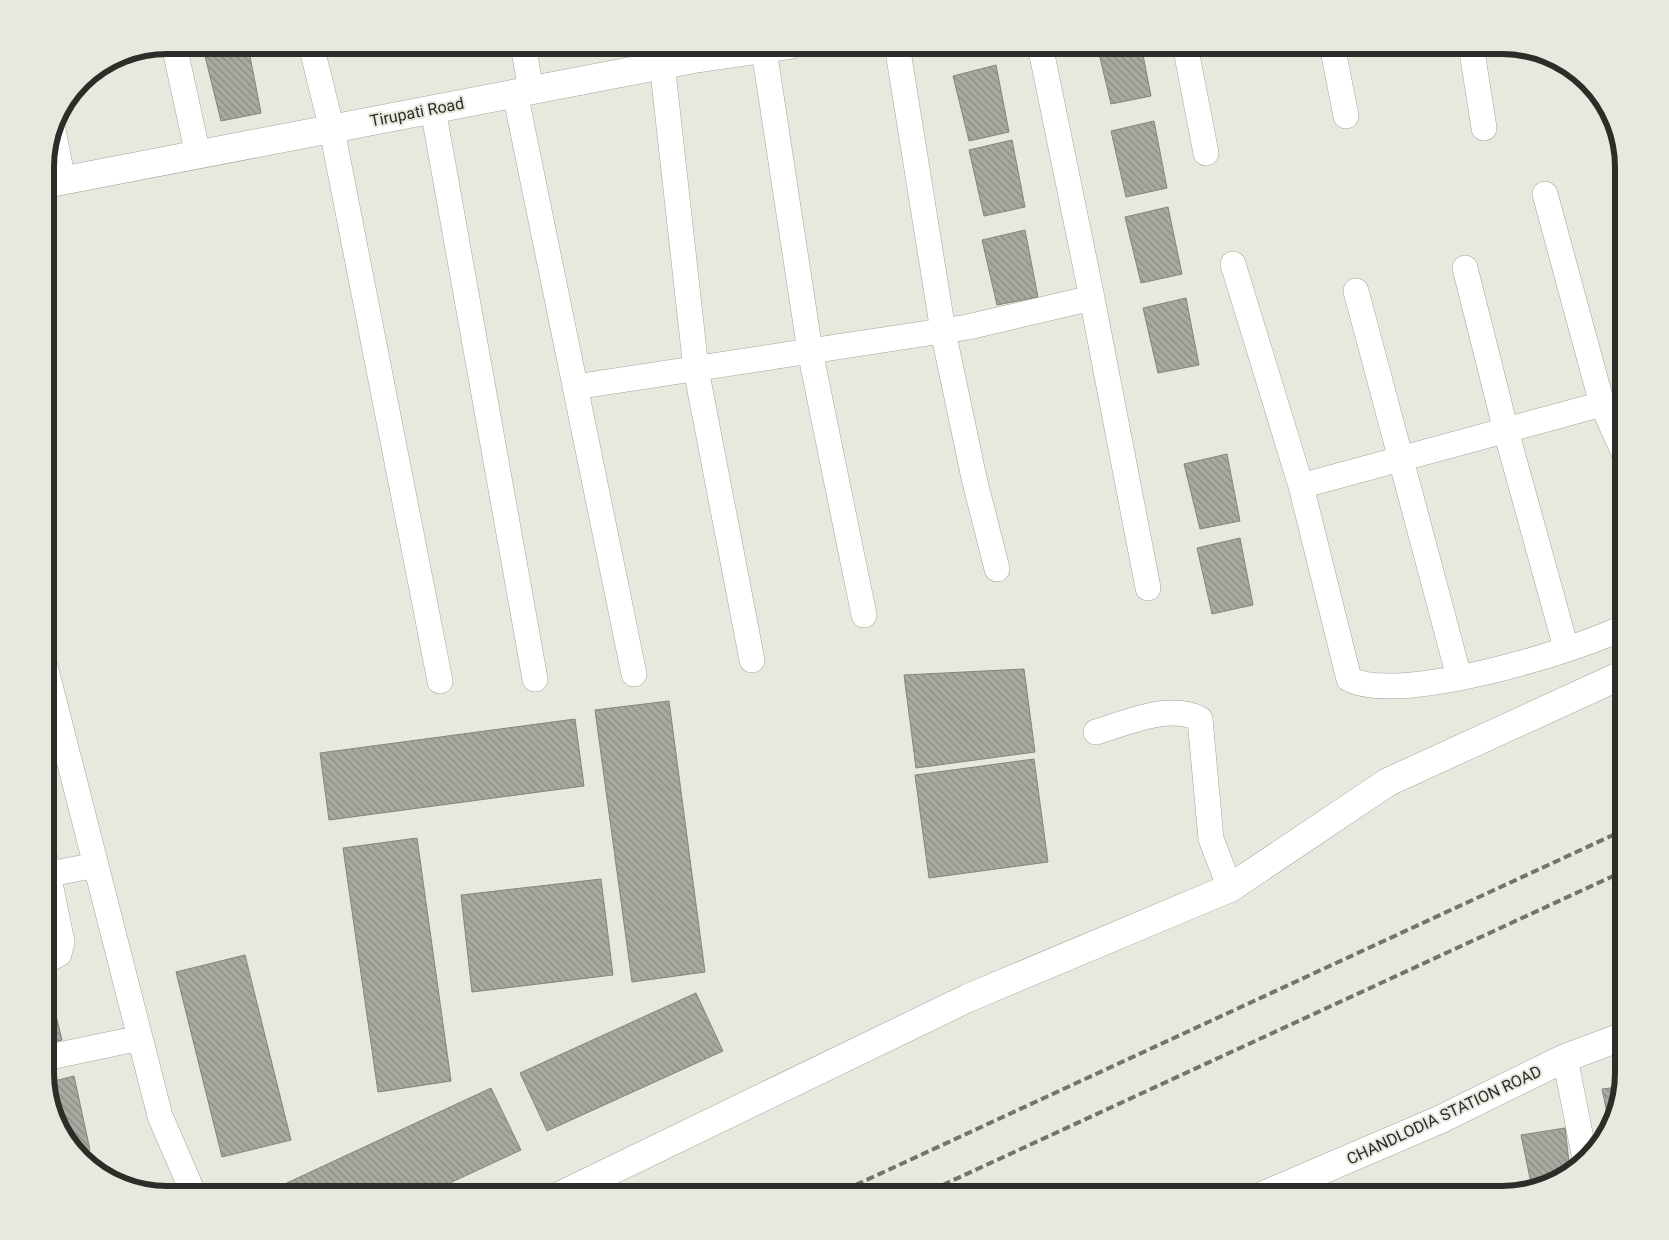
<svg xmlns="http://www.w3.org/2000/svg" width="1669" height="1240" font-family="Roboto,sans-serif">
<defs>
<pattern id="building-back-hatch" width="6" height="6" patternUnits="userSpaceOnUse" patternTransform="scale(1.25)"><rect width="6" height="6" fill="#a9a9a1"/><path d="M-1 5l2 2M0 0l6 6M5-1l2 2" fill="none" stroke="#8a8a83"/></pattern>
</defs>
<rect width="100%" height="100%" fill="#e8e8df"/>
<!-- building -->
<path fill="url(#building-back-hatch)" stroke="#85857d" d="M203 45H222L204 48Z
M561 45H604V46L564 55Z
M1097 45H1141L1151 96 1111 104Z
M248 46 261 113 221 121 205 56Z
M996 65 1009 132 969 141 953 76Z
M1154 121 1167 188 1126 197 1111 131Z
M1012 140 1025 207 984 216 969 150Z
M1168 207 1182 274 1141 283 1125 217Z
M1025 230 1038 297 997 305 982 240Z
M1186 298 1199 365 1158 373 1143 308Z
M1227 454 1240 521 1200 529 1184 464Z
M1240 538 1253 605 1212 614 1197 548Z
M1024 669 1035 752 916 768 904 675Z
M669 701 705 972 632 982 595 710Z
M575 719 584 786 329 820 320 753Z
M1034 759 1048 862 929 878 915 775Z
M417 838 451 1081 378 1092 343 848Z
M601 879 613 975 472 992 461 895Z
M245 955 291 1140 222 1157 176 972Z
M49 986 62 1040 45 1044V987Z
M696 993 723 1051 547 1131 520 1073Z
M74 1076 90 1150 78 1152 58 1127 46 1083Z
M1623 1078 1617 1112 1610 1127 1602 1089 1619 1087 1621 1079Z
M491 1088 521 1150 424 1195H261Z
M1565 1128 1570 1171 1556 1183 1532 1188 1521 1135Z"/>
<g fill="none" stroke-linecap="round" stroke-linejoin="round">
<defs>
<path id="street" d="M174 45 198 155
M311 45 332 130 440 681
M523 45 531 90
M660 45 696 369 752 660
M897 45 943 331 974 478 997 569
M1185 45 1206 153
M1332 45 1346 116
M1471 45 1484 128
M764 50 810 351 864 615
M515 93 634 674
M433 109 535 679
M53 130 63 181
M1545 194 1602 404 1624 453
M1233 264 1301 486
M1465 268 1506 431 1566 648
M1356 291 1459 677
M1092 298 1148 588
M575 387 968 327 1092 298 1040 45
M1602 404 1301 486 1349 679C1399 705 1573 652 1624 627
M45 666 160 1116 194 1195
M1096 732C1127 723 1169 703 1200 719L1211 839 1230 888
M45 875 96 865
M45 961 59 954 62 942 45 859
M45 1058 140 1038
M1565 1058 1585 1159"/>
<path id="secondary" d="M45 184 694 59 790 45
M561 1195 968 998 1230 888 1388 782 1624 674
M1264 1195 1439 1120 1565 1058 1624 1036"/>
</defs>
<!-- street casing -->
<use href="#street" stroke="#a4a49c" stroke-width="26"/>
<!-- secondary casing -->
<use href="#secondary" stroke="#a4a49c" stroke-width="29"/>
<!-- street -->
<use href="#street" stroke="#fff" stroke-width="25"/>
<!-- secondary -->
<use href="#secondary" stroke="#fff" stroke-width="28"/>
<!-- rail -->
<path stroke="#74746f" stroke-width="4" stroke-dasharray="8 4" stroke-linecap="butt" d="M834 1195 1624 830
M921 1195 1624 871"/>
</g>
<g text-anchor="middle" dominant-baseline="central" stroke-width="4" stroke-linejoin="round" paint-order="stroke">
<!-- street labels -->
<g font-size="16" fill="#2c2c29" stroke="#e8e8df">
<text transform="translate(417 112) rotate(-11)">Tirupati Road</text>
<text transform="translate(1444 1115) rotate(-25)">CHANDLODIA STATION ROAD</text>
</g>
</g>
<!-- crop -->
<path d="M0 0H1669V1240H0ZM167 54H1502A113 113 0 0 1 1615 167V1073A113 113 0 0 1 1502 1186H167A113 113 0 0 1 54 1073V167A113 113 0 0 1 167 54Z" fill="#e8e8df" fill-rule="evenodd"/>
<path fill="none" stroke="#2c2c29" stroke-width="6" d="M167 54H1502A113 113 0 0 1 1615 167V1073A113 113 0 0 1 1502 1186H167A113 113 0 0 1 54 1073V167A113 113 0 0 1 167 54Z"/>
</svg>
